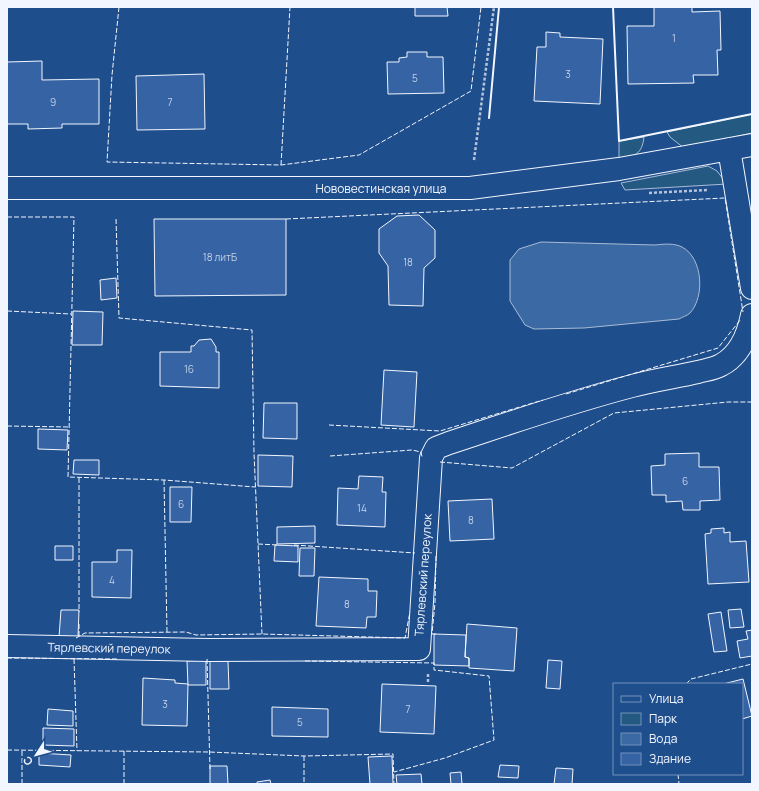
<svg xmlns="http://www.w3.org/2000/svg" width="759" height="791" font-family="Manrope,sans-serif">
<rect width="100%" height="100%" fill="#1f4e8c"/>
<!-- green -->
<path fill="#245a82" stroke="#a8bbd7" d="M752 114V133L684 148 670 137 667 132Z
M644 137C642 154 635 157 619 158V141Z
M708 166 717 171 727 184 625 190 621 183Z"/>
<!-- water -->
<path fill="#3b69a3" stroke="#a8bbd7" d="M541 242 655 245C664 244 674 243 682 247 703 258 705 297 690 313 687 316 682 317 679 319L584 328 534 329 525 325 510 301V260L519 249Z"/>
<!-- building -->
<path fill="#3563a3" stroke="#f2f6ff" d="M415 7H447L448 16H415Z
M654 7H692V12L720 11 721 50H717L718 75H693L694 83 628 84 627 26H654Z
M546 32 560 33V37L603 39 600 104 534 101 537 47H546Z
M407 52H427V57H443L444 93 388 94 387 62H399V58L407 57Z
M42 61V80L99 79V124H62V128L28 129V124H7V62Z
M204 74 205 129 137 130 136 76Z
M419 215 435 230V258L424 268 423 306 389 305 388 266 379 253V229L397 216Z
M154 219H286V295L155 296Z
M116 278 117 298 101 300 100 280Z
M73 311 103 312 102 345H72Z
M211 339 216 347V352H219V388L160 386V352H191V346H194L199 340Z
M384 370 417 372 414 427 381 425Z
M264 403H297V439L263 438Z
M38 429 68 430 67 450 38 449Z
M699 453V467H719L720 500 700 501V510H683L682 501 666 502V495H652L651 466 665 465V454Z
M258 455 293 456 292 487 258 486Z
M74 460H99V475L73 474Z
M359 476 383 477 382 492H386L385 527 337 525 338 488 358 489Z
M170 487H192L191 522H170Z
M492 499 494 539 450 541 448 501Z
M315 526V543L277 544V527Z
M724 528V533L730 532V542L746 541 749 582 708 584 705 534 711 533V529Z
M275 545 298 546V562L274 561Z
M55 546H73V560H55Z
M300 548H315L314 576H299Z
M117 550H132L131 598 92 597V562H117Z
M319 577 368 579V591H377L376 617H367L366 628 316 626Z
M741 609 744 627 730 628 728 610Z
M61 610H79L78 637H59Z
M721 612 727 651 714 652 708 614Z
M467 624 517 628 514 671 469 668V658L465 657Z
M752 630V656L740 658 737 641 748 639 746 631Z
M434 634 466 635 465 657 469 658V666L434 665Z
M206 660V685H188L187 661Z
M548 660 562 661 560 689 546 688Z
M210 661H228L229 689H210Z
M143 678 175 680V683L188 684 187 726 142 725Z
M743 679 752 716 742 719V684H723Z
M382 684 436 686 434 734 380 732Z
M272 707 328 709V737L272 736Z
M48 709 73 711V726L47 725Z
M43 728 74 729V746L43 745Z
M39 753 71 755 70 767 39 765Z
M392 756 393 784H370L368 757Z
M500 765 519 766 518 778 498 777Z
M210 766H227L228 784H210Z
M556 768 573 769 572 784H554Z
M461 772 462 784H451L450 773Z
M421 774 422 784H397L396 775Z
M270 780 271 784H257V782Z"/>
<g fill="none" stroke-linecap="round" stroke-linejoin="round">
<defs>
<path id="minor" d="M729 149 752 288
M7 188H470L619 169 752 145
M7 646 208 650 419 649 431 458 436 448 449 443C510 423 570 402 632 386 654 380 676 377 698 372 705 370 714 369 721 365 740 355 748 335 752 315"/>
</defs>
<!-- minor casing -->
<use href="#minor" stroke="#f2f6ff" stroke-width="24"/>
<!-- path -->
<path stroke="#b3c4dc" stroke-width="2.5" stroke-dasharray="3 2" stroke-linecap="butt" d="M474 160 494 7
M649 193 708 190
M428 682V674"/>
<!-- minor -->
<use href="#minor" stroke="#1f4e8c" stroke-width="22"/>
<!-- fence -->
<path stroke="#f2f6ff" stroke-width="1" stroke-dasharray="5 2" stroke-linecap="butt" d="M119 7 112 75 107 162 281 165 359 155 471 91 481 7
M281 165 290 7
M7 217H74L68 477 164 480 255 487
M116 219 119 318 252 330 254 453 262 634
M286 219 725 198 743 312
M7 311 71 314
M566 394 718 348 741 319
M329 425 440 431 543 400
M7 426 69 427
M330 456 412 450 421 452 422 457
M440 462 512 468 614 413 728 402H752
M79 478V612
M164 480 167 632
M258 544 278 545
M294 545 415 553
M436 556 435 603 432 634H436
M79 624V636
M76 638 85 633 186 632 196 635 262 634 405 638 410 612
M7 658 117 659
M74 659 77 751
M207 659 210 769
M305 661 434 663V670L489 676 494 740 445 758 394 772
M686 684 691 679 752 664
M7 750 209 752 304 756 393 754 394 784
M22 751V784
M124 751V784
M304 756V784
M678 774 679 784"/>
<!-- wall -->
<path stroke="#f2f6ff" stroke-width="2" d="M613 7 619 141 752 114
M489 118 499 7"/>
</g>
<g text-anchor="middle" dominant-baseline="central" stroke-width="3" stroke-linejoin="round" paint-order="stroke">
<!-- number labels -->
<g font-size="10" fill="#c3d1e8">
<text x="674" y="38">1</text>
<text x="568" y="74">3</text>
<text x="415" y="78">5</text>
<text x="53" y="102">9</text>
<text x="170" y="102">7</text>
<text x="220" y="257">18 литБ</text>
<text x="408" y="262">18</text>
<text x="189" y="369">16</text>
<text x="685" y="481">6</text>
<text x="181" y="504">6</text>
<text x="362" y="508">14</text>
<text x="471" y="520">8</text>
<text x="112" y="580">4</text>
<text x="347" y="604">8</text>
<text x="165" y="704">3</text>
<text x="408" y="709">7</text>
<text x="300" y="722">5</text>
</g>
<!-- street labels -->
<g font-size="12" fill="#f2f6ff" stroke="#1f4e8c">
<text x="381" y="188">Нововестинская улица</text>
<text transform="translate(423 575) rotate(-86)">Тярлевский переулок</text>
<text transform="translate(109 648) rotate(1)">Тярлевский переулок</text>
</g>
</g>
<!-- border -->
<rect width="759" height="791" fill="none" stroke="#f2f6ff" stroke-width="16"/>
<!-- legend -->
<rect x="613" y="683" width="130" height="92" fill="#1f4e8c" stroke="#7391ba"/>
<rect x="621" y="696" width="20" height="6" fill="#1f4e8c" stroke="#7391ba"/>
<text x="649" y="703" font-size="12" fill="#f2f6ff">Улица</text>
<rect x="621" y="713" width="20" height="12" fill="#245a82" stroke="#7391ba"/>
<text x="649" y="723" font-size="12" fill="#f2f6ff">Парк</text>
<rect x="621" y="733" width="20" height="12" fill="#3b69a3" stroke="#7391ba"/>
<text x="649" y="743" font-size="12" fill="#f2f6ff">Вода</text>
<rect x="621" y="753" width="20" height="12" fill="#3563a3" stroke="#7391ba"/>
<text x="649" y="763" font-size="12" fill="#f2f6ff">Здание</text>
<!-- north arrow -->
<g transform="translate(36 755) rotate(234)" stroke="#1f4e8c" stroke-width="3" paint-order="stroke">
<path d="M0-3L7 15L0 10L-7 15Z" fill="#f2f6ff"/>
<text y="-6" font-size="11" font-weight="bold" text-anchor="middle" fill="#f2f6ff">С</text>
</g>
</svg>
